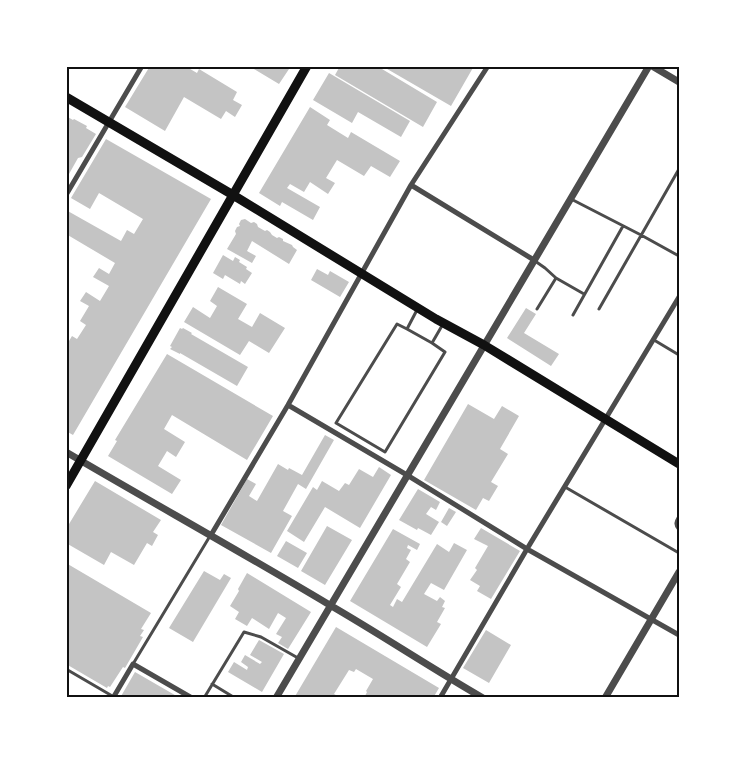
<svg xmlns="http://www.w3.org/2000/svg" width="745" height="764" font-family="'Public Sans',sans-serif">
<rect width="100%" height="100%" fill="#fff"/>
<!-- building -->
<path fill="#c4c4c4" d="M150 66H185L197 73 199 69 237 92 233 100 242 105 235 117 226 111 221 119 184 97 165 131 125 107Z
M249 66H284L289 69 279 84Z
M340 66H377L437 102 423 127 335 75Z
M382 66H474L451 106Z
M329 73 410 121 401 137 358 112 352 123 313 100Z
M310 107 330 120 327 125 348 138 351 132 400 161 390 177 371 166 364 176 337 160 326 178 335 183 328 194 310 182 304 192 290 184 287 188 320 207 313 220 282 202 280 206 259 193Z
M66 116 73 120 74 119 87 126 86 128 96 134 82 157 78 158 69 174 66 173Z
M106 139 211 199 73 435 66 431V346L72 336 77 339 86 325 80 321 89 306 80 301 86 292 100 301 109 286 93 277 99 268 109 274 115 263 66 234V210L121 241 127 230 134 234 143 219 99 193 90 209 71 198Z
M245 219 251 223 254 222 257 224 258 227 265 231 267 230 270 232 272 235 277 238 279 237 283 239V241L292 245 293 247 297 250 289 264 252 241 247 251 256 256 252 263 227 249 236 234 235 231 237 227 240 226 239 224 241 220Z
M223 255 233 261 235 257 240 260 239 262 247 267 246 269 252 273 245 284 241 281 240 284 225 275 223 279 213 273Z
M317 269 328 275 330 271 349 282 340 297 311 280Z
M218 287 247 304 238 319 252 327 260 313 285 328 269 353 249 341 240 355 184 322 193 307 210 318 217 306 210 301Z
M526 308 536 314 524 333 559 354 551 366 507 338Z
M180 328 182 329 183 328 192 333 191 334 248 367 237 386 180 353V354L170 349 172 347 170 346Z
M167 354 273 416 247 460 172 415 164 429 185 442 176 457 167 451 158 466 181 480 172 494 108 456 117 441 115 440Z
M468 404 494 419 502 406 519 416 500 449 508 454 491 482 498 486 489 501 483 498 476 510 424 480Z
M325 435 334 440 306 489 298 484 283 511 292 516 271 553 221 525 247 479 256 484 249 496 257 501 278 464 288 470 289 468 302 475Z
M379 467 391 475 360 528 325 507 304 542 287 531 313 487 317 490 322 481 339 491 345 483 349 485 359 469 373 477Z
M95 481 161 520 153 532 158 535 152 546 147 543 134 565 111 552 104 565 66 543V529Z
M418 489 440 502 436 510 431 507 426 514 439 522 431 535 418 528 417 530 399 520Z
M449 508 456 512 447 526 441 522Z
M327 526 352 540 325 585 301 571Z
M481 528 520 551 491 599 477 591 480 586 470 580 477 570 475 568 488 546 474 539Z
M393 529 420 544 417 550 408 545 407 548 411 550 406 559 410 562 397 584 401 587 390 605 393 607 397 599 402 602 437 544 449 552 454 543 467 550 444 590 431 583 424 594 437 601 440 597 445 601 442 607 445 608 437 622 441 624 427 647 350 601Z
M286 541 307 553 298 568 277 556Z
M66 563 151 613 141 629 144 630 140 636 143 637 125 668 123 667 110 687 108 686 107 688 66 664Z
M204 571 220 580 224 574 231 578 193 642 169 628Z
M247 573 311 612 288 649 278 643 282 637 276 634 286 618 278 613 269 629 252 618 247 626 235 619 239 612 230 606 239 591 238 589Z
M336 627 439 688 433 698H364L367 692 366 691 373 679 356 669 354 672 349 670 334 694 341 698H294Z
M486 630 511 645 489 683 463 668Z
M259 640 284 654 262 692 228 672 234 662 247 670 248 667 241 662 245 655 260 664 262 662 250 655Z
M135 672 180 698H120Z"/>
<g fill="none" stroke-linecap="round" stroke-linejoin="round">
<!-- service -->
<path stroke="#4c4c4c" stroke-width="3" d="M571 199 641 235 679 256
M535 261 545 268 556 278 584 294
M418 308 407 329 397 324 336 423 385 452 445 352 432 343 443 324
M537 309 556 278
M599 309 679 169
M573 315 623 226
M407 329 432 343
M654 340 679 355
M565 487 679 553
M679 516C676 521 674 525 679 530
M133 664 210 536
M66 669 114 697
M212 684 235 698
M204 698 244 632 261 637 298 658"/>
<!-- minor -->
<path stroke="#4c4c4c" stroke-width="5" d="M411 185 534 260
M66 195 142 66
M288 405 407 475 527 549 679 635
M211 535 288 405 411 185 488 66
M113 698 133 664 192 698
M440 698 527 549 679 297"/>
<!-- tertiary -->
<path stroke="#4c4c4c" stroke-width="7" d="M652 66 679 82
M66 452C153 503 241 552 328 604 380 634 431 668 483 698
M276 698 649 66
M605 698 679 572"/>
<!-- primary -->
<path stroke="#111" stroke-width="9" d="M66 97 233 195 436 319 484 345 679 464
M66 486 307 66"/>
</g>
<!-- border -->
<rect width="745" height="764" fill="none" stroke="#ffffff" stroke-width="135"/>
<rect x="68" y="68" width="610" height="628" fill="none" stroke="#111" stroke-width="2"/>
</svg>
